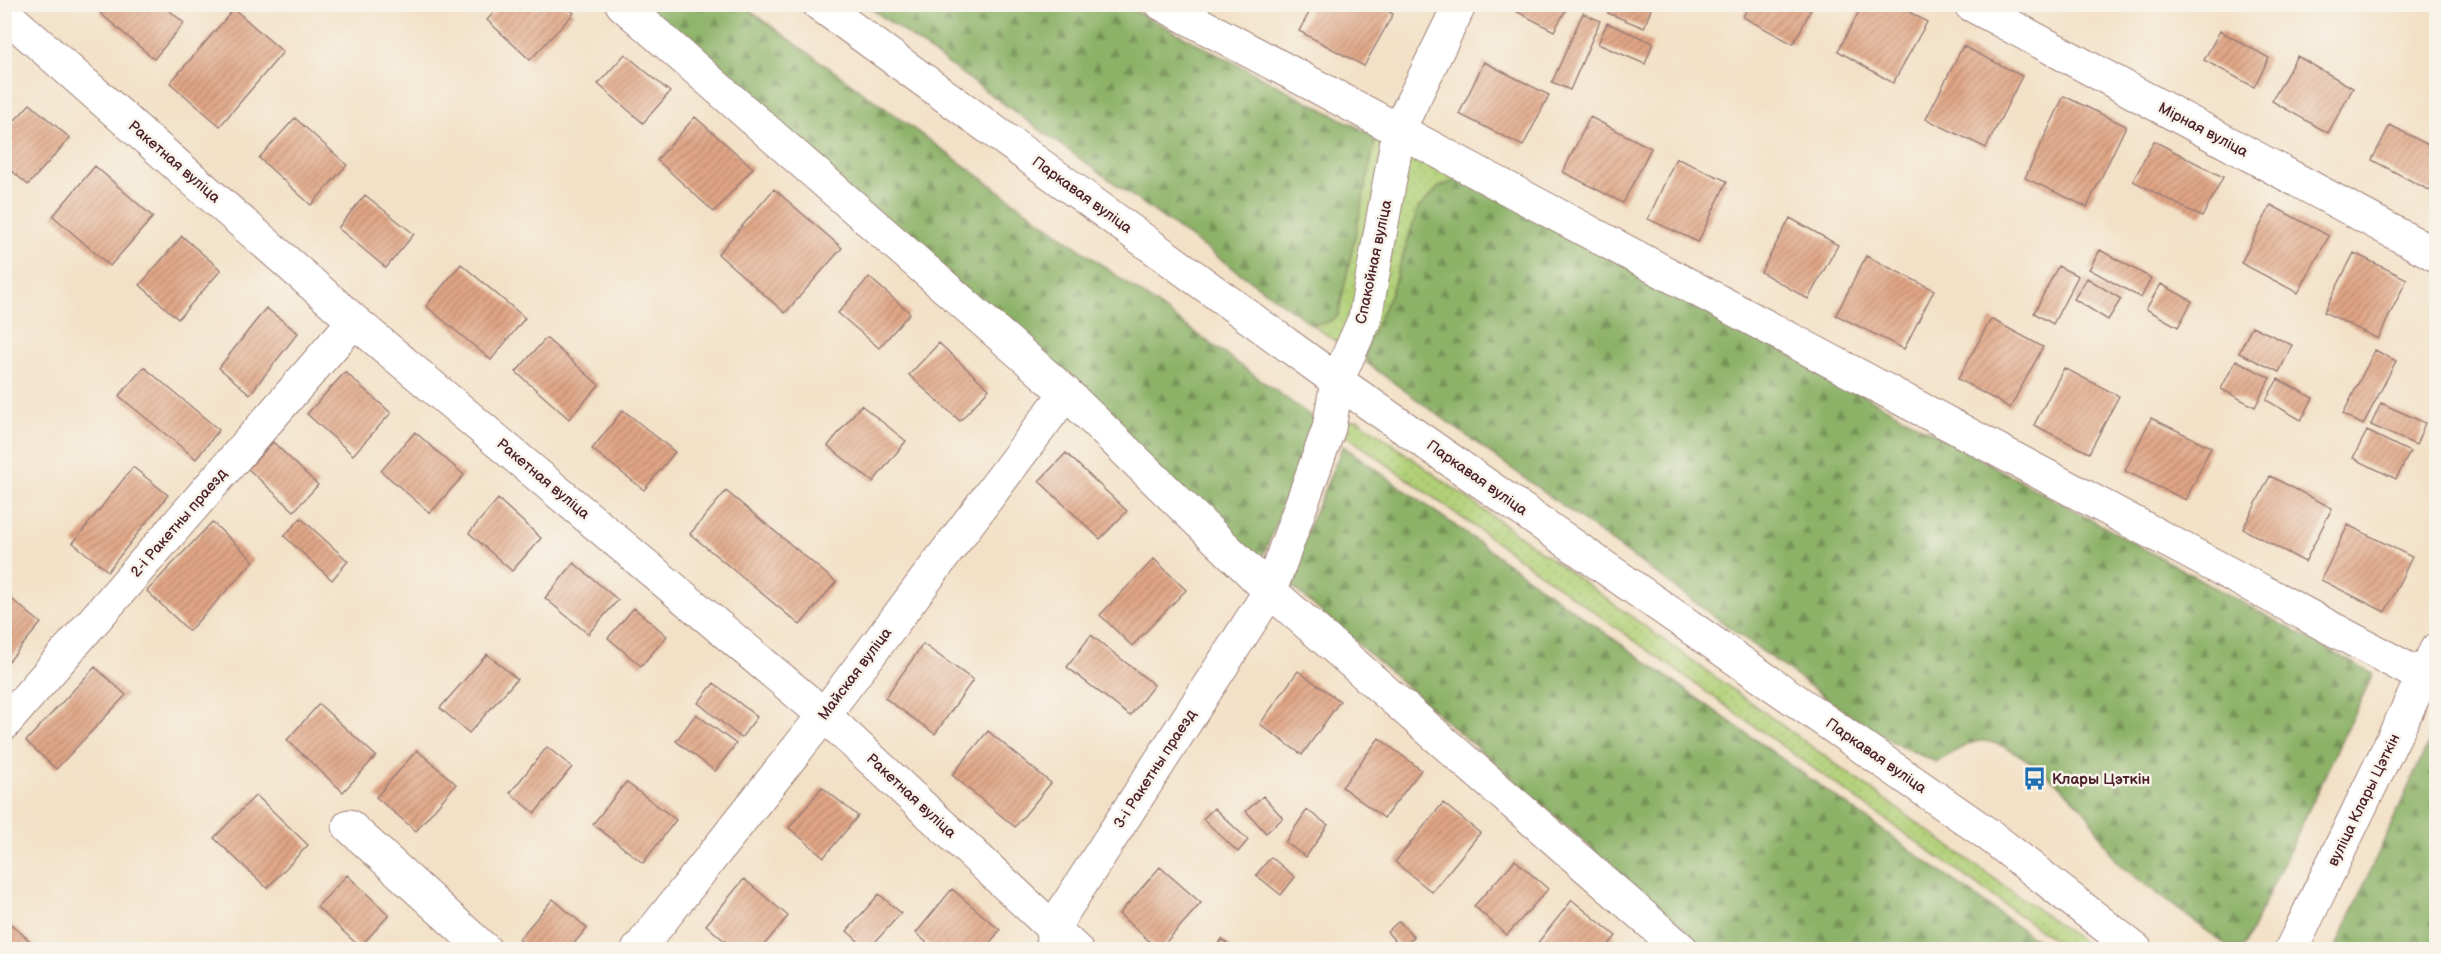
<svg xmlns="http://www.w3.org/2000/svg" width="2441" height="954" font-family="'Balsamiq Sans',sans-serif">
<defs>
<pattern id="grass-dots" width="8" height="8" patternUnits="userSpaceOnUse" patternTransform="scale(1.5)"><rect width="8" height="8" fill="#b1d077"/><path d="M2 2h.1M6 6h.1" fill="none" stroke="#9ab267" stroke-width="1.8" stroke-linecap="round"/></pattern>
<pattern id="forest-firs" width="22" height="20" patternUnits="userSpaceOnUse" patternTransform="scale(1.5)"><rect width="22" height="20" fill="#8cb268"/><path d="M5 1l3.5 6h-7zM16 11l3.5 6h-7z" fill="#749056"/></pattern>
<pattern id="building-hatch" width="6" height="6" patternUnits="userSpaceOnUse" patternTransform="scale(1.5)"><rect width="6" height="6" fill="#e0a585"/><path d="M-1 1l2-2M0 6l6-6M5 7l2-2" fill="none" stroke="#b8866d"/></pattern>
</defs>
<rect width="100%" height="100%" fill="#f7f3e8"/>
<filter id="ink" filterUnits="userSpaceOnUse"><feTurbulence type="fractalNoise" baseFrequency=".0167" numOctaves="2"/><feDisplacementMap in="SourceGraphic" scale="12" xChannelSelector="R" yChannelSelector="G"/><feConvolveMatrix kernelMatrix="1 2 1 2 8 2 1 2 1" color-interpolation-filters="sRGB"/></filter>
<filter id="wash" filterUnits="userSpaceOnUse"><feTurbulence type="fractalNoise" baseFrequency=".008" numOctaves="4" result="noise"/><feDisplacementMap in="SourceGraphic" scale="24" xChannelSelector="R" yChannelSelector="G"/><feGaussianBlur stdDeviation="1.35" result="paint"/><feColorMatrix in="noise" values="0 0 0 0 0 0 0 0 0 0 0 0 0 0 0 0 0 1.4 0 .05"/><feComposite in="paint" operator="in"/></filter>
<g filter="url(#wash)">
<rect width="100%" height="100%" fill="#f3e1c7"/>
<!-- grass -->
<path fill="url(#grass-dots)" stroke="#7e7851" stroke-width="1.5" d="M1376 137 1465 177 1418 209 1391 293 1367 345 1365 354 1371 366 1311 324 1326 323 1338 315Z
M1351 420H1359L2092 949H2067L1343 433V423Z"/>
<!-- forest -->
<path fill="url(#forest-firs)" stroke="#6b684a" stroke-width="1.5" d="M636 5H742L1319 422 1259 565Z
M866 5H1124L1376 137 1338 316 1326 323 1311 324Z
M1465 177 2373 674 2244 946 2230 948 2122 867C2107 851 2103 838 2092 821 2076 795 2013 741 1982 741 1967 741 1950 756 1936 762L1896 744 1851 716 1371 366 1365 354 1367 345 1391 293 1418 209 1439 187Z
M1343 446 2049 949H1707L1286 581Z
M2436 726V949H2335Z"/>
<g id="blocks">
<!-- building -->
<path fill="url(#building-hatch)" d="M107 4H162L184 23 154 59 100 13Z
M447 4H464L456 13Z
M502 4H564L574 13 530 60 487 20Z
M1314 4H1376L1393 14 1364 66 1299 31Z
M1514 4H1560L1567 8 1554 31 1512 9Z
M1611 4H1648L1652 6 1644 28 1608 13Z
M1749 4H1814L1793 44 1743 17Z
M1863 4H1895L1927 22 1893 83 1838 51Z
M234 9 283 52 220 126 170 83Z
M1583 13 1600 21 1570 90 1552 82Z
M1607 23 1653 43 1645 64 1598 44Z
M2220 31 2269 58 2254 87 2204 60Z
M1963 46 2022 76 1986 148 1926 119Z
M625 54 670 92 643 123 598 84Z
M2297 56 2353 88 2328 133 2272 101Z
M1484 62 1549 95 1523 146 1459 114Z
M2064 96 2126 126 2087 207 2025 178Z
M30 104 70 138 28 185 4 164V132Z
M695 117 753 168 714 212 657 160Z
M1590 117 1651 148 1623 203 1563 172Z
M295 118 347 165 311 205 259 158Z
M2390 125 2436 149V194L2372 160Z
M2154 141 2223 177 2202 217 2133 181Z
M1676 158 1727 181 1698 242 1648 219Z
M95 166 153 217 110 266 53 216Z
M774 189 842 248 785 313 718 254Z
M365 195 414 234 386 268 338 228Z
M2271 205 2329 236 2298 293 2241 263Z
M1790 218 1838 245 1808 299 1761 272Z
M182 236 221 270 178 319 140 285Z
M2100 250 2151 278 2141 298 2089 269Z
M2354 253 2407 279 2378 339 2324 312Z
M1866 256 1934 290 1904 349 1836 315Z
M461 264 525 318 491 360 426 306Z
M2058 266 2078 276 2053 324 2034 313Z
M869 277 910 313 879 348 838 313Z
M2087 278 2121 299 2108 320 2074 299Z
M2161 284 2192 301 2178 327 2146 309Z
M266 308 298 333 250 394 219 368Z
M1991 319 2043 347 2010 408 1958 379Z
M2252 326 2292 345 2279 372 2239 353Z
M546 338 599 385 569 419 516 372Z
M939 343 989 389 960 421 909 375Z
M2375 350 2396 361 2363 425 2343 414Z
M2236 360 2270 378 2255 407 2221 389Z
M144 367 219 430 196 459 119 396Z
M2064 368 2119 396 2089 453 2034 425Z
M345 372 391 413 353 455 307 414Z
M2278 379 2313 398 2301 420 2266 400Z
M2381 403 2425 423 2416 445 2371 425Z
M861 405 906 441 873 482 828 446Z
M623 410 675 452 644 490 592 449Z
M2151 418 2211 447 2186 500 2125 471Z
M2367 431 2410 452 2396 479 2353 458Z
M415 432 464 475 430 513 381 471Z
M273 442 318 485 294 511 248 469Z
M1066 453 1127 511 1100 539 1039 481Z
M133 467 168 495 108 571 73 543Z
M2270 476 2332 508 2305 562 2243 529Z
M726 491 836 582 800 625 690 534Z
M498 499 541 538 512 571 469 533Z
M301 518 348 561 332 580 284 536Z
M212 522 254 561 189 631 147 591Z
M2348 525 2412 557 2385 612 2321 580Z
M1154 559 1186 590 1132 646 1100 615Z
M574 563 618 600 588 634 545 598Z
M4 593 41 623 4 667Z
M634 608 667 636 641 666 608 638Z
M1091 635 1154 685 1130 716 1067 667Z
M923 644 973 680 935 734 885 698Z
M487 654 517 679 469 733 440 708Z
M95 667 126 695 56 769 26 741Z
M1298 671 1340 701 1302 755 1260 724Z
M714 683 757 717 741 738 698 703Z
M319 704 376 756 343 792 287 740Z
M696 714 736 744 715 771 676 741Z
M988 731 1051 783 1015 827 952 775Z
M1379 738 1421 770 1384 818 1342 787Z
M547 747 572 767 535 813 510 793Z
M417 750 456 784 416 831 376 797Z
M626 782 676 820 643 863 593 824Z
M822 787 858 816 824 857 789 828Z
M256 795 308 845 267 888 214 838Z
M1263 796 1283 818 1266 833 1246 811Z
M1443 803 1480 833 1432 892 1395 862Z
M1214 808 1248 840 1238 852 1203 819Z
M1307 810 1328 825 1306 857 1285 842Z
M1271 857 1295 877 1281 895 1256 875Z
M1515 860 1548 889 1507 935 1474 906Z
M1160 867 1201 903 1159 950 1119 914Z
M347 875 389 915 360 947 317 907Z
M744 879 788 916 760 950H735L706 925Z
M952 889 1000 930 984 950H935L916 933Z
M879 894 901 913 868 950 847 931Z
M553 899 587 928 568 950H530L519 939Z
M1572 900 1616 936 1604 950H1532Z
M1399 921 1414 937 1402 948 1387 932Z
M12 925 40 950H4V933Z
M1222 939 1234 950H1214Z"/>
</g>
</g>
<g filter="url(#ink)">
<use href="#blocks" fill-opacity="0" stroke="#9e8079" stroke-width="1.5"/>
<g fill="none" stroke-linecap="round" stroke-linejoin="round">
<defs>
<path id="minor" d="M622 4 1066 393 1270 591 1682 950
M819 4 1337 381 1989 835 2136 950
M1162 4 2436 684
M1970 4 2436 255
M4 13 354 321 824 715 1076 950
M4 724 354 321
M349 826 485 950
M638 950 824 715 1066 393
M1054 950 1052 929 1270 591 1329 428 1337 381 1365 318 1399 129 1460 4
M2291 950 2436 650"/>
</defs>
<!-- minor casing -->
<use href="#minor" stroke="#9e8079" stroke-width="35"/>
<!-- minor -->
<use href="#minor" stroke="#fff" stroke-width="33"/>
</g>
</g>
<!-- icons -->
<defs>
<symbol id="bus-bare" viewBox="-9 -9 18 18"><path d="M-5-6H5V4H4V6H2V4H-2V6H-4V4H-5ZM-3.5-4V0h7V-4ZM-3.5 1.2v1.5H-2V1.2ZM2 1.2v1.5H3.5V1.2Z" fill="#1f6fb2" stroke="#f7f3e8" stroke-width="2.5" paint-order="stroke"/></symbol>
</defs>
<g fill-rule="evenodd">
<use href="#bus-bare" x="2018" y="762" width="33" height="33"/>
</g>
<g text-anchor="middle" dominant-baseline="central" stroke-width="5" stroke-linejoin="round" paint-order="stroke">
<!-- street labels -->
<g font-size="15" fill="#4a1f2b" stroke="#f7f3e8">
<text transform="translate(2203 130) rotate(28)">Мірная вуліца</text>
<text transform="translate(174 162) rotate(41)">Ракетная вуліца</text>
<text transform="translate(1082 195) rotate(36)">Паркавая вуліца</text>
<text transform="translate(1374 262) rotate(-78)">Спакойная вуліца</text>
<text transform="translate(1477 478) rotate(35)">Паркавая вуліца</text>
<text transform="translate(543 479) rotate(40)">Ракетная вуліца</text>
<text transform="translate(179 523) rotate(-49)">2-і Ракетны праезд</text>
<text transform="translate(855 674) rotate(-53)">Майская вуліца</text>
<text transform="translate(1876 756) rotate(35)">Паркавая вуліца</text>
<text transform="translate(1155 769) rotate(-57)">3-і Ракетны праезд</text>
<text transform="translate(911 796) rotate(43)">Ракетная вуліца</text>
<text transform="translate(2364 800) rotate(-64)">вуліца Клары Цэткін</text>
</g>
<!-- poi labels -->
<g font-size="15" font-weight="bold" fill="#4a1f2b" stroke="#f7f3e8" text-anchor="start">
<text x="2052" y="779">Клары Цэткін</text>
</g>
</g>
<!-- margin -->
<rect width="2441" height="954" fill="none" stroke="#f7f3e8" stroke-width="24"/>
</svg>
